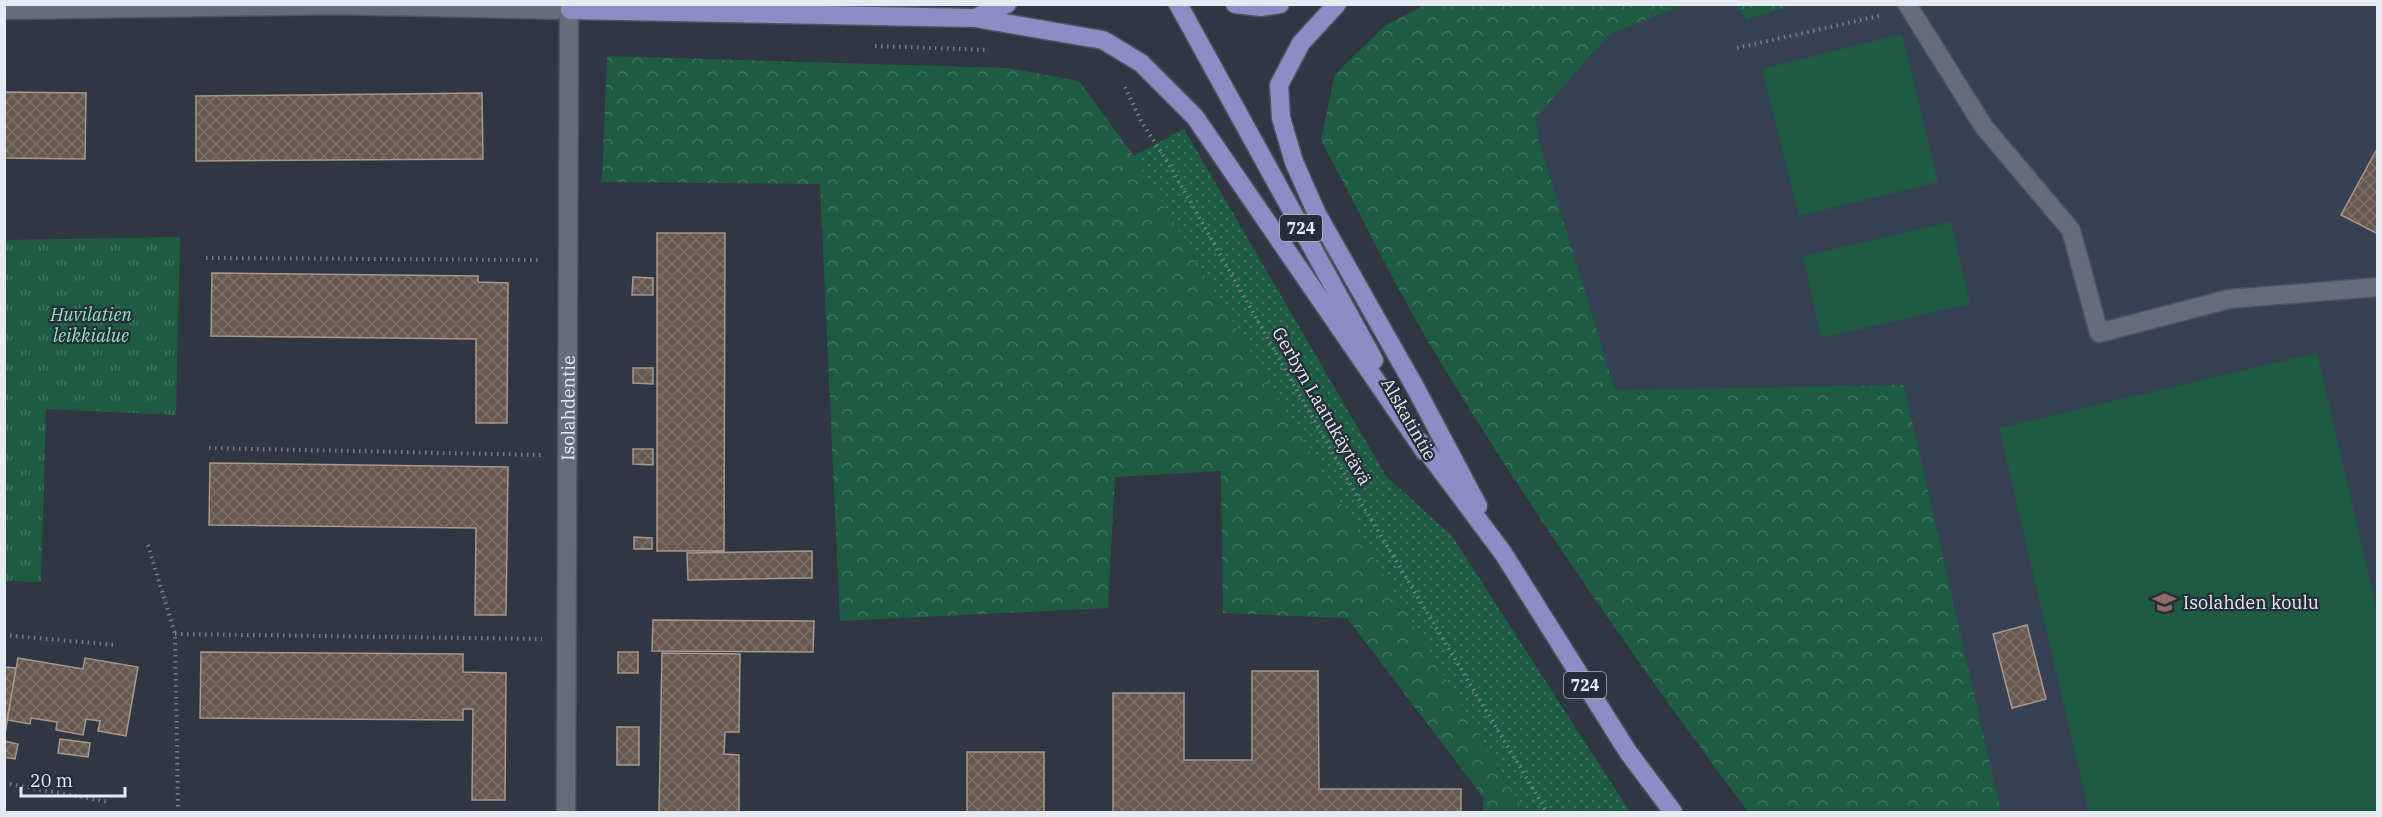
<svg xmlns="http://www.w3.org/2000/svg" width="2382" height="817" font-family="'IBM Plex Serif',serif">
<defs>
<pattern id="grass-dots" width="8" height="8" patternUnits="userSpaceOnUse" patternTransform="scale(1.5)"><rect width="8" height="8" fill="#1d5b43"/><path d="M2 2h.1M6 6h.1" fill="none" stroke="#3e735f" stroke-width="1.8" stroke-linecap="round"/></pattern>
<pattern id="forest-crowns" width="20" height="18" patternUnits="userSpaceOnUse" patternTransform="scale(1.5)"><rect width="20" height="18" fill="#1d5b43"/><path d="M2 6a3 3 0 1 1 6 0M12 15a3 3 0 1 1 6 0" fill="none" stroke="#3e735f"/></pattern>
<pattern id="park-tufts" width="24" height="20" patternUnits="userSpaceOnUse" patternTransform="scale(1.5)"><rect width="24" height="20" fill="#1d5b43"/><path d="M3 7l-1-3M5 7V3M7 7l1-3M15 17l-1-3M17 17v-4M19 17l1-3" fill="none" stroke="#3e735f"/></pattern>
<pattern id="building-cross-hatch" width="8" height="8" patternUnits="userSpaceOnUse" patternTransform="scale(1.5)"><rect width="8" height="8" fill="#66584e"/><path d="M0 0l8 8M0 8l8-8" fill="none" stroke="#7c7068"/></pattern>
</defs>
<rect width="100%" height="100%" fill="#303743"/>
<!-- built -->
<path fill="#364153" d="M1795 4 2377 5V812H2001L1904 385 1615 391 1538 137 1536 118 1610 34 1684 5H1735L1748 20Z"/>
<!-- grass -->
<path fill="url(#grass-dots)" d="M1184 129 1386 476 1452 536 1630 812H1525L1134 156Z"/>
<!-- forest -->
<path fill="url(#forest-crowns)" d="M1425 5H1684L1610 34 1536 118 1538 137 1615 390 1904 385 2001 812H1748C1642 669 1539 523 1446 371 1400 297 1362 217 1321 140L1335 74 1386 25Z
M1735 5H1794L1747 20Z
M607 56 1008 68 1079 81 1134 156 1525 812H1483V797L1347 618 1223 613 1221 471 1115 477 1108 608 840 621 820 184 602 182Z"/>
<!-- park -->
<path fill="url(#park-tufts)" d="M180 237 176 415 46 409 41 582 5 581V240Z"/>
<!-- pitch -->
<path fill="#1d5b43" d="M1902 34 1938 182 1799 216 1762 69Z
M1951 222 1970 304 1821 338 1803 256Z
M2317 353 2377 611V812H2089L1999 428Z"/>
<!-- building -->
<path fill="url(#building-cross-hatch)" stroke="#a7978d" stroke-width="1.5" d="M4 92 86 93 85 159 4 158Z
M482 93 483 159 196 161V96Z
M2378 147V234L2341 215Z
M657 233H725L724 551H657Z
M212 273 478 276V282L508 283 507 423H476V339L211 336Z
M633 277 653 278V295H632Z
M633 368H653V384L633 383Z
M633 449H653V465L633 464Z
M210 463 508 467 506 615H475L476 528 209 525Z
M634 537 652 538V549H634Z
M812 551V578L688 580 687 553Z
M653 620 814 621 813 652 652 651Z
M2027 625 2046 699 2012 708 1993 634Z
M201 652 463 654V672L506 673 505 800H472L473 709H463V720L200 718Z
M618 652H638V673H618Z
M662 653 740 654 739 732H725L724 754 739 755V812H659Z
M18 658 83 669 85 658 138 667 126 736 98 731 100 721 86 719 83 735 56 730 57 722 31 718 30 724 7 720Z
M4 661 5 667 16 668 5 734Z
M1252 671H1318L1319 789H1461V812H1113V693H1184V760H1252Z
M617 727H639V765H617Z
M60 739 90 743 88 757 58 753Z
M4 741 18 744 15 759 4 757Z
M967 752H1044V812H967Z"/>
<g fill="none" stroke-linecap="round" stroke-linejoin="round">
<defs>
<g id="minor">
<path d="M1907 4 1984 127 2071 230 2099 333 2229 299 2378 287"/>
<path d="M4 10 336 5 570 10"/>
<path id="s1" d="M566 812 569 4"/>
</g>
<path id="major" d="M1178 4 1374 360
M1235 4 1261 7 1280 4
M1337 4 1301 43 1279 85 1281 118 1294 162 1317 214 1415 387 1478 506
M570 10 975 18 1103 40 1141 63 1195 117 1425 452
M975 18 1007 4
M1420 442 1503 553 1628 752 1673 812"/>
</defs>
<!-- minor casing -->
<use href="#minor" stroke="#4e535e" stroke-width="21"/>
<!-- major casing -->
<use href="#major" stroke="#4e535e" stroke-width="21"/>
<!-- path -->
<path stroke="#787e89" stroke-width="4" stroke-dasharray="1.5 4.5" stroke-linecap="butt" d="M875 46 988 50
M1737 48 1883 15
M1125 87 1141 121 1170 166 1357 496 1547 812
M206 258 541 260
M209 448 543 455
M148 545 175 634 178 812
M175 634 542 639
M4 635 116 645
M4 783 109 802"/>
<!-- minor -->
<use href="#minor" stroke="#656d7b" stroke-width="18"/>
<!-- major -->
<use href="#major" stroke="#8f8cc5" stroke-width="18"/>
</g>
<!-- icons -->
<defs>
<symbol id="school-bare" viewBox="-9 -9 18 18"><path d="M0-5L7-2L0 1L-7-2ZM-4 1L0 2.5L4 1V4Q0 6-4 4Z" fill="#8d6e63" stroke="#262d39" stroke-width="2.5" paint-order="stroke"/></symbol>
</defs>
<g fill-rule="evenodd">
<use href="#school-bare" x="2148" y="586" width="33" height="33"/>
</g>
<g text-anchor="middle" dominant-baseline="central" stroke-width="4.5" stroke-linejoin="round" paint-order="stroke">
<!-- shield labels -->
<g fill="#262d39" stroke="#acb2bb" stroke-width="1.5">
<rect x="1280" y="215" width="42" height="26" rx="4.5"/>
<rect x="1564" y="672" width="42" height="26" rx="4.5"/>
</g>
<g font-size="16" font-weight="bold" fill="#e6ebf3">
<text x="1301" y="228">724</text>
<text x="1585" y="685">724</text>
</g>
<!-- park labels -->
<g font-size="18" font-style="italic" fill="#8ae5bc" stroke="#262d39">
<text x="91" y="314">Huvilatien<tspan x="91" dy="21">leikkialue</tspan></text>
</g>
<!-- street labels -->
<g font-size="18" fill="#e6ebf3" stroke="#262d39">
<text transform="translate(1322 406) rotate(60)">Gerbyn Laatukäytävä</text>
<text stroke="none"><textPath href="#s1" startOffset="404">Isolahdentie</textPath></text>
<text transform="translate(1409 419) rotate(60)">Alskatintie</text>
</g>
<!-- poi labels -->
<g font-size="18" fill="#e6ebf3" stroke="#262d39" text-anchor="start">
<text x="2183" y="602">Isolahden koulu</text>
</g>
</g>
<!-- border -->
<rect width="2382" height="817" fill="none" stroke="#e6ebf3" stroke-width="12"/>
<!-- scale -->
<path d="M21 787v9h104v-9" fill="none" stroke="#e6ebf3" stroke-width="3"/>
<text x="30" y="787" font-size="18" fill="#e6ebf3" stroke="#262d39" stroke-width="4.5" paint-order="stroke">20 m</text>
</svg>
